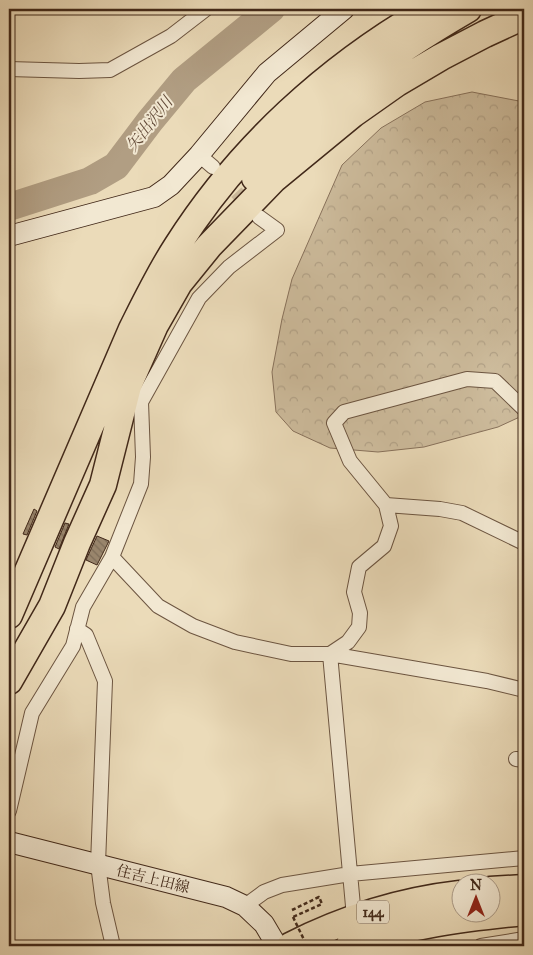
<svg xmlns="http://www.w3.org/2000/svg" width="533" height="955" font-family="'IM FELL Great Primer','Noto Serif JP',serif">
<defs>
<pattern id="forest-crowns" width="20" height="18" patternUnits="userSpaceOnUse" patternTransform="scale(1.25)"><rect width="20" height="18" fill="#cebd9e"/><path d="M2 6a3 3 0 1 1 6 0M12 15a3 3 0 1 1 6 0" fill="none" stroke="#b2a288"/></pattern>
<pattern id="building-back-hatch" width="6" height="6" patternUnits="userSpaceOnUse" patternTransform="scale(1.25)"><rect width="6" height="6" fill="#99856c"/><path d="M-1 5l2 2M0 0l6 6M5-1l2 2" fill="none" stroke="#7e6d58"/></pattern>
</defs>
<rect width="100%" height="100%" fill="#ebdbb9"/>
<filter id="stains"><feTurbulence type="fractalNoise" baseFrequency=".004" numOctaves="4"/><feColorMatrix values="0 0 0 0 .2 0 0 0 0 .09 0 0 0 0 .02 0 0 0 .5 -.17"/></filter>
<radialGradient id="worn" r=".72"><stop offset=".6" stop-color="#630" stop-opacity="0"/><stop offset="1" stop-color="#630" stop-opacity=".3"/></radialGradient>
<!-- forest -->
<path fill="url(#forest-crowns)" stroke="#88725c" d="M472 92 524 102V415L498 427 424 447 378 452 330 448 293 431 276 412 272 372 282 319 292 279 342 165 381 128 425 102Z"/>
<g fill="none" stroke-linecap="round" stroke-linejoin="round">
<!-- river -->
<path stroke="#b19e83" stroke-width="28" d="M9 207 90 181 116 166 150 121 184 80 271 9"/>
</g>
<!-- building -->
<path fill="url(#building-back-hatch)" stroke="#412819" d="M34 509 37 511 27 535 23 534Z
M65 523 69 524 59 549 55 547Z
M97 536 109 541 97 565 86 560Z"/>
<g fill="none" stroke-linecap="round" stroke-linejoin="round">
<!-- street-tunnel -->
<path stroke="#c9b799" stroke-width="14" stroke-dasharray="14 7" stroke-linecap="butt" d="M222 177 252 209"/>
<defs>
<path id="street" d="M9 69 79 71 110 70 171 36 206 9
M199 155 213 167
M386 505 440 509 462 513 524 543
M112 557 158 606 193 626 235 642 291 654H330L487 681 524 690
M77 629 86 635 105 681 98 864 103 903 113 946
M330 654 348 642 359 627 360 613 354 592 359 567 384 546 391 526 386 505 350 461 334 423 344 412 467 379 495 381 524 409
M330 654 354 917
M516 759 524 760
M9 811 32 713 73 646 83 607 112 557 141 484 143 457 141 402 199 298 229 267 277 230 259 217
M245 906 264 892 282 885 350 874 524 858
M481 946 524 939"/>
<path id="secondary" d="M9 236 154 197 171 185 199 155 267 73 344 9
M9 842 226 897 245 906 264 924 277 946"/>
<path id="highway" d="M255 178C314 107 389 55 468 9
M9 615 132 329C146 301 160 272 177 246 240 147 328 67 429 9
M9 681 52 606 77 543 103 485 128 386 155 325 179 283 209 246 274 179 353 114 397 83 441 57 485 34 524 16
M490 890 524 888
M290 946C345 918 399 901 460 894
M349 946C405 925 464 918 524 912"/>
</defs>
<!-- street casing -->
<use href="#street" stroke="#6c5541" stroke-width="16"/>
<!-- secondary casing -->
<use href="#secondary" stroke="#412819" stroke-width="22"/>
<!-- highway casing -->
<use href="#highway" stroke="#412819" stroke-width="29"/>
<!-- path -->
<path stroke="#412819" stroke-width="2.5" stroke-dasharray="4 2.5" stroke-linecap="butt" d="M292 910 319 897 322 904 293 917"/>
<!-- street -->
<use href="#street" stroke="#f2e8d2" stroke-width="14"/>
<!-- secondary -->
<use href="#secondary" stroke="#f2e8d2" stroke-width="20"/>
<!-- highway -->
<use href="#highway" stroke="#ebdbb9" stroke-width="26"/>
<!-- path-bridge -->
<path stroke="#412819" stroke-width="2.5" stroke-dasharray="4 2.5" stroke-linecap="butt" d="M293 917 307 946"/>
</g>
<g text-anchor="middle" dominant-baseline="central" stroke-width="4" stroke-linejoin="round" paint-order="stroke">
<!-- shield labels -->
<rect fill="#f2e8d2" stroke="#766250" stroke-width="1" x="357" y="900.5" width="32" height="23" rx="4"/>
<g font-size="14" font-weight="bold" fill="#412819">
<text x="373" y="912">144</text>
</g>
<!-- street labels -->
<g font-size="15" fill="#412819" stroke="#f2e8d2">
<text transform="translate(153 879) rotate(14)">住吉上田線</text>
</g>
<!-- water labels -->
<g font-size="16" font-style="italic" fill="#634b39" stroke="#f2e8d2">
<text transform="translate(149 124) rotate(-52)">矢出沢川</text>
</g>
</g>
<!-- margin -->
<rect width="533" height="955" fill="none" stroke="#ebdbb9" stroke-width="30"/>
<rect x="10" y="10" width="513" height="935" fill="none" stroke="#412819" stroke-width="2.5"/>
<rect x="15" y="15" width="503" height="925" fill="none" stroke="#412819"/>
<!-- north arrow -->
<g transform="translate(476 898)"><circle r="24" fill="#f2e8d2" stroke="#ab9b88"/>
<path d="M0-4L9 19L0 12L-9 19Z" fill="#8f2418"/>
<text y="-8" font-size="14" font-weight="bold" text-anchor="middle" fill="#412819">N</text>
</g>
<rect width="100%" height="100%" filter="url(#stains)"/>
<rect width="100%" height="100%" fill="url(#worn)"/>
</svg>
